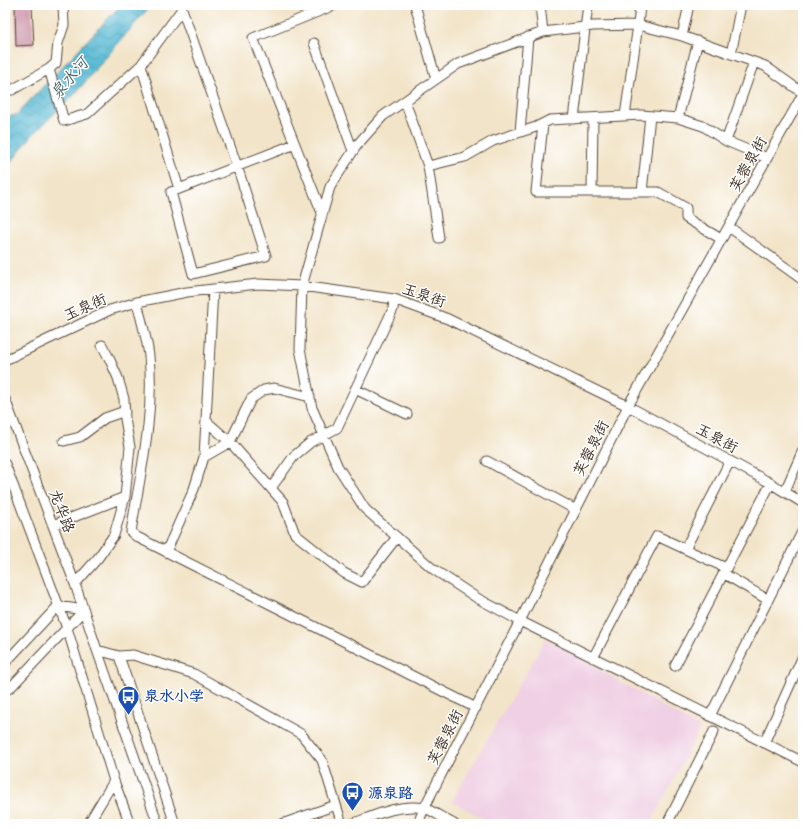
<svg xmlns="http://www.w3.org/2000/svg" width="808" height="829" font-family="Itim,'LXGW WenKai TC',sans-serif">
<defs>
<pattern id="water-waves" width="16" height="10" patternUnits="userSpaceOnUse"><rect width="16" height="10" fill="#55b8d3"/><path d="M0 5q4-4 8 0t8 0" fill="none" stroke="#4896ab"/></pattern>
</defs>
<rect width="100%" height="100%" fill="#fff"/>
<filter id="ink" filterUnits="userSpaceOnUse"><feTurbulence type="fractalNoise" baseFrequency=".025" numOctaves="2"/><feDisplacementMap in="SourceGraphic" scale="8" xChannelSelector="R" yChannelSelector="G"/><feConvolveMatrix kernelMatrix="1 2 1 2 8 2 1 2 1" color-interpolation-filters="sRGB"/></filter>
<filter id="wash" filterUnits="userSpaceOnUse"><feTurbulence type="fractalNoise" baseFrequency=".012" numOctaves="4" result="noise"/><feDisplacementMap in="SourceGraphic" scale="16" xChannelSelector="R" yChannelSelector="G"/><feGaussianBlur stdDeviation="0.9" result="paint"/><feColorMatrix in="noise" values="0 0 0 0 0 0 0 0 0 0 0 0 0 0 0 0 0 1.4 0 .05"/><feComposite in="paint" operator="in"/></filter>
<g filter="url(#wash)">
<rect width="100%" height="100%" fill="#f2e4c8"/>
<!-- built -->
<path fill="#f0d0e4" d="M546 638 700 728 651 824H492L452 801Z"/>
<!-- water -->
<path fill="url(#water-waves)" stroke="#487178" d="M121 5H151L73 96 34 133 5 170V117L16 115Z"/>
<g id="blocks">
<!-- building -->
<path fill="#ce97ab" d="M15 5H32L34 45 16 46Z"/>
</g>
</g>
<g filter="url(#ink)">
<use href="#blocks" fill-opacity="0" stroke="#564638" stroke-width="1"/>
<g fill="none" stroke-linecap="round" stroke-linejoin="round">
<defs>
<path id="minor" d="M415 5 436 79
M540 5 543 32
M182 9 237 166 266 256 193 274 171 192 179 189 295 144
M682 36 689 5
M314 43 353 151
M731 54 741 5
M141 65 179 189
M49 69 64 121 87 114 141 65 182 9
M5 87 12 90 49 69 56 63 58 43 64 25 63 5
M803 93 765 66 682 36 638 25 593 26 543 32 458 64 383 116 357 145 330 187 302 286 300 349 312 408 338 467 365 509 433 569 477 598 520 621 803 762
M405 101 428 166 439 238
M625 116 638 25 640 5
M678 118 698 41
M574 119 588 5
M543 124 536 192H658L686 208V218L721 239
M520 132 528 37
M726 141 754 62
M428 166 465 157 493 141 536 127 550 120 641 115 678 118 703 126 726 141 767 158
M592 192 593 118
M642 192 650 116
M322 213 253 38 335 5
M729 227 803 280
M137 302C141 320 147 338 149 356 155 415 140 474 131 532L137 537 476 708
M5 360 110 310 137 302 187 292 258 284 302 286 394 299 448 319 628 406 765 480 803 503
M355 389 407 414
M5 399 75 584 97 650 158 824
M206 421 230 442 283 502 295 534 344 573 362 582 397 537
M64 441 80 437 105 418 125 411
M204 457 230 442 251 399 264 390 274 388 310 397
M487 461 576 510
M5 464 67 628 114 781 130 824
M271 488 294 456 311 442 337 428 393 309 394 299
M785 491 803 450
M53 525 125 497
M685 549 730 461
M166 552 194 489 204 457 213 290
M723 573 768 600
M75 584 98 558 114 535 125 497 130 447 125 419 124 399 118 378 109 358 102 345
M97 650 119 656 133 655 194 674 301 734 322 760 342 824
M119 656 175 824
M593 658 657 536 726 568
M5 663 58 606 84 610
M675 666 771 483
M5 691 12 686 84 610
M710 716 803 530
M764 743 803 656
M88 824 114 781
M282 824 336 805
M352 824C373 816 400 803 424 808 432 810 445 820 454 824
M418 824 424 808 520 621 628 406 803 94
M667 824 714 731"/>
</defs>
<!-- minor casing -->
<use href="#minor" stroke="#564638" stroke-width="11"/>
<!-- minor -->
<use href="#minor" stroke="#fff" stroke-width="9"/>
</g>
</g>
<!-- icons -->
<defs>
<symbol id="bus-pin" viewBox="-11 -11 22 30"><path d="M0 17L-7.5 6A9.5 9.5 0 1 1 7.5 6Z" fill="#1a4fb4" stroke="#fff"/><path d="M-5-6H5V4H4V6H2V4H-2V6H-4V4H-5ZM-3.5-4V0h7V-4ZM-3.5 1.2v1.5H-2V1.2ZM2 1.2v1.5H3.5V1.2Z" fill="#fff"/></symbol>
</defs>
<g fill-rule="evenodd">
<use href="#bus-pin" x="116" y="684" width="25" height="34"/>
<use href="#bus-pin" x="340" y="780" width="25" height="34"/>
</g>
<g text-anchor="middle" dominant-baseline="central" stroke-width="3" stroke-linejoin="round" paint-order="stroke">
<!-- street labels -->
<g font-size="15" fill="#3b2a1e" stroke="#fff">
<text transform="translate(748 164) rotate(-61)">芙蓉泉街</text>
<text transform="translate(424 295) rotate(19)">玉泉街</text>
<text transform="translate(85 307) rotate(-24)">玉泉街</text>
<text transform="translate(717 438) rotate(28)">玉泉街</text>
<text transform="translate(591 448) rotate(-63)">芙蓉泉街</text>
<text transform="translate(62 511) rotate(69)">龙华路</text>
<text transform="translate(445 737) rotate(-63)">芙蓉泉街</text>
</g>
<!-- transit labels -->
<g font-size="15" font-weight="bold" fill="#164399" stroke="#fff" text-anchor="start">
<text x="144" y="696">泉水小学</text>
<text x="368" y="793">源泉路</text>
</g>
<!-- water labels -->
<g font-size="16" font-style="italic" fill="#456366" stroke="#fff">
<text transform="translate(69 78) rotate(-49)">泉水河</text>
</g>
</g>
<!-- margin -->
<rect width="808" height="829" fill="none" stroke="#fff" stroke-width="20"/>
</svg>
